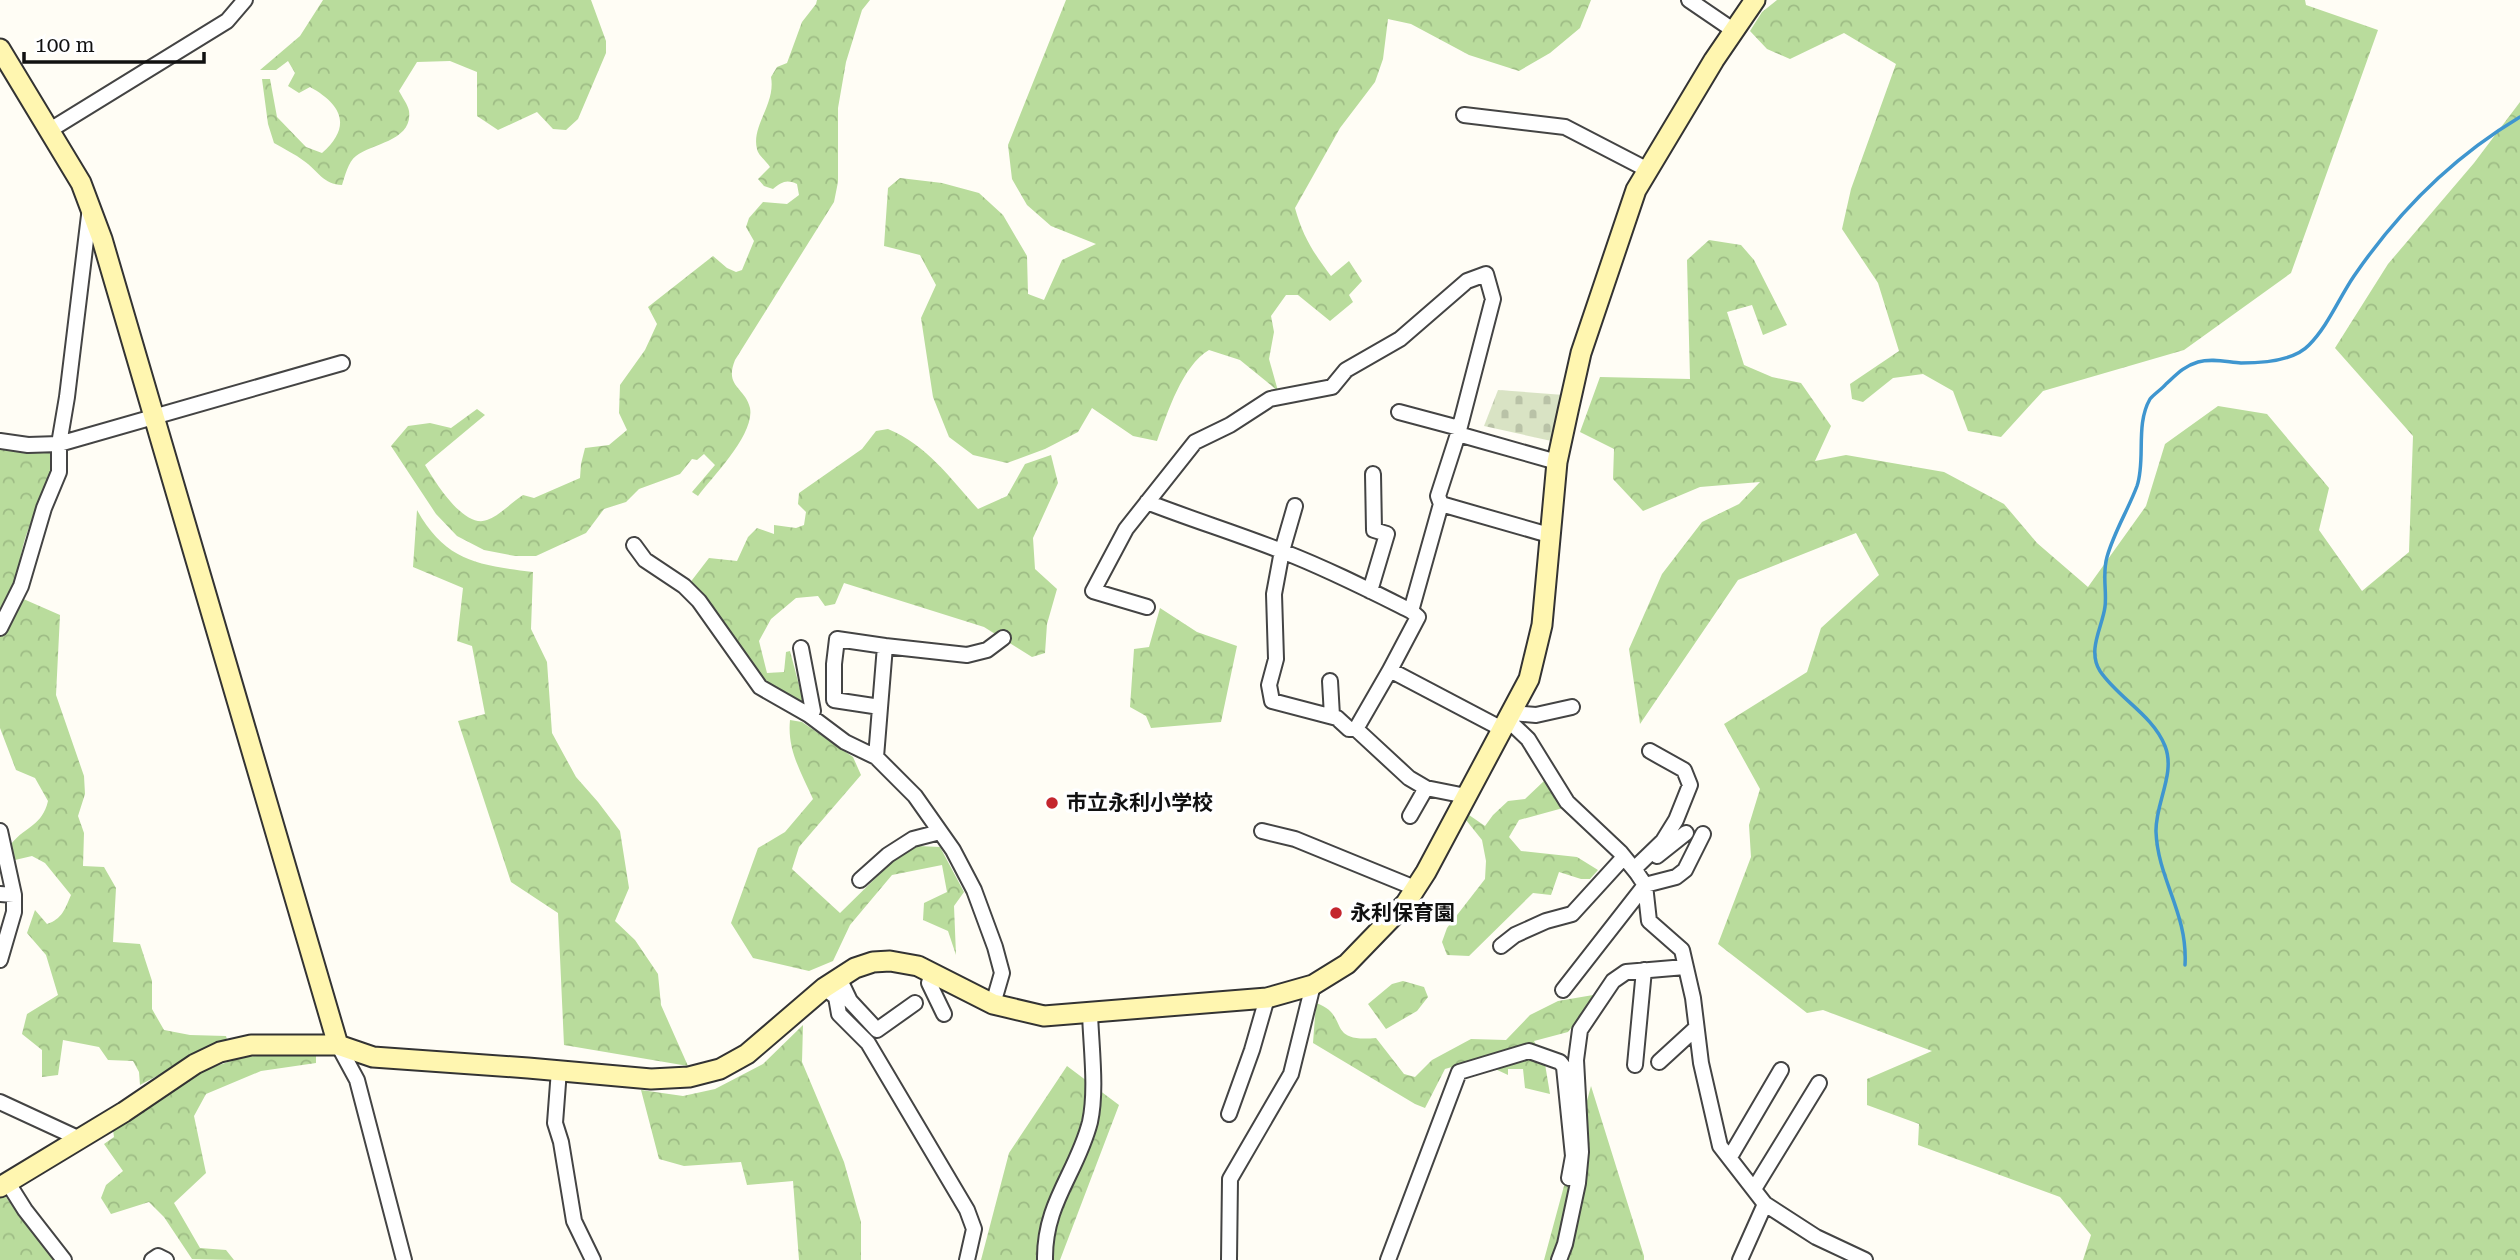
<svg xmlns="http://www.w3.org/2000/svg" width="2520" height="1260" font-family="'Roboto Serif','Noto Sans JP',serif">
<defs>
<pattern id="forest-crowns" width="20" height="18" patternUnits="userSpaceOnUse" patternTransform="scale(1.75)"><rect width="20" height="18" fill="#b9dc9c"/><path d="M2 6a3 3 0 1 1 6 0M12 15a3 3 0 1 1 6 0" fill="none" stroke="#9ebc85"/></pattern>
<pattern id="cemetery-stones" width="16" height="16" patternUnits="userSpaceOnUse" patternTransform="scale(1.75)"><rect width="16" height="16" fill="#d9e3c4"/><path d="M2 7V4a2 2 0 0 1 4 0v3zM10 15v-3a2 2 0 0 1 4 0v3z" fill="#b9c2a7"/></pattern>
</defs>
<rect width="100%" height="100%" fill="#fffdf5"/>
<!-- forest -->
<path fill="url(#forest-crowns)" d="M323 0H591L606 41V53L578 119 566 130 553 129 537 112 498 130 477 116V72L450 61 417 62 399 91C402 97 408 105 409 111 413 141 373 143 356 156 348 162 345 176 342 185 324 185 317 170 304 161 295 154 284 149 274 143L268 124 262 79H270L277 117 306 147 322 153C353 126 341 104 310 87L299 93 288 86 295 73 288 61 276 70H260L300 36Z
M817 0H870L862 10 846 62 838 108V182L834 202 735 360C724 387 745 387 750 408 755 434 713 476 698 496L692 492 715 465 704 454 697 460 692 459 680 474 639 489 626 502 604 509 586 533 536 556H515L484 550 457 536 436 514 391 446 408 426 430 423 451 428 477 409 485 415 425 465C435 482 464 529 487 520 499 516 512 502 523 495L534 498 580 478 581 464 585 448 609 445 627 430 619 413 620 385 645 350 657 324 648 307 713 256 727 268 736 272 742 270 754 241 746 227 749 218 763 202 787 204 799 195 797 184C786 179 782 182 773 189L764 186 758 179 770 167C766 161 758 155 757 149 751 126 776 104 771 77L777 67 787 63 802 22 816 4Z
M1066 0H1591L1580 28 1550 53 1519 71 1469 55 1411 24 1388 19 1383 59 1375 82 1340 128 1295 208C1303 237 1313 252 1331 276L1349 261 1362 281 1349 295 1353 302 1330 321 1298 295H1286L1271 316 1274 332 1269 359 1278 391 1240 360 1209 350C1182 366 1168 412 1157 441L1133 436 1092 408 1078 432 1045 449 1007 463 973 455 949 437 933 397 921 318 936 285 920 255 884 246 888 188 900 178 942 183 979 193 1003 215 1027 256 1028 294 1044 300 1062 260 1096 244 1051 226 1027 205 1012 179 1008 145Z
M1777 0H2305L2306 5 2378 30 2291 273 2184 350 2043 391 2001 437 1968 431 1953 391 1923 374 1893 378 1863 402 1852 399 1850 384 1899 351 1878 283 1842 229 1851 189 1896 64 1844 33 1790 59 1767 49 1750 31 1762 12Z
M2520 102V1260H2083L2091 1235 2060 1197 1918 1145 1919 1124 1867 1105V1079L1932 1051 1823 1010 1807 1013 1718 944 1751 857 1749 825 1760 789 1724 724 1807 672 1821 628 1879 575 1856 533 1738 580 1640 724 1629 649 1662 574 1702 522 1739 504 1760 482 1700 487 1643 511 1613 479 1614 449 1580 432 1600 377 1690 379 1687 260 1709 240 1741 245 1754 260 1787 325 1763 335 1752 305 1727 312 1744 365 1772 377 1801 383 1831 426 1815 461 1846 455 1944 472 2004 504 2037 543 2088 587 2146 506 2165 444 2218 406 2267 414 2329 488 2319 530 2362 591 2409 552 2413 436 2335 348 2388 264 2474 163Z
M888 429C927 445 950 478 978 509L1007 496 1025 464 1051 455 1058 483 1033 538 1035 569 1057 589 1047 624 1045 653 1032 657 984 627 844 583 835 604 825 606 818 596 796 598 771 619 759 641 767 673 784 672 786 652 790 651 804 704 764 684 689 584 709 558 737 561 748 537 757 528 774 534V525L796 528 804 525 806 512 798 504 799 493 862 449 876 431Z
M0 445 53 452C53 483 38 501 28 530 20 550 19 573 12 594L60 615 56 695 84 776 85 794 78 816 84 833 83 866 104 867 116 888 113 942 140 944 152 981V1009L164 1030 190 1035 226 1036 228 1043 187 1060 140 1085 139 1072 133 1061 108 1060 99 1047 63 1040 58 1075 42 1077V1050L22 1034 27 1014 58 995 46 955 27 933 35 910 47 924C62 919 65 909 71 895L45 863 32 856 15 860 11 844C27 825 42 826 48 801L35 778 16 770 0 728Z
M417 510C446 562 479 565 533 572L531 629 547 662 552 733 576 777 598 802 620 831 629 888 615 921 635 940 658 974 661 1005 688 1066 564 1045 558 913 511 882 458 721 485 714 472 646 457 641 463 588 413 567Z
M1160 608 1197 632 1237 646 1221 722 1151 728 1146 716 1130 707 1134 649 1149 647Z
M790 720 802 722 853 757 861 775 799 847 792 869 840 913 894 860 918 846 940 847 964 892 954 906 956 955 948 931 923 920 924 903 947 892 942 865 892 875 850 925 833 961 809 971 753 958 731 923 758 848 785 832 813 799C801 772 787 750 790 720Z
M1544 781 1563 808 1519 820 1509 837 1521 851 1577 857 1598 870 1590 879H1581L1559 872 1551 895 1533 893 1469 956 1447 955 1442 942 1447 928 1485 879 1486 861 1482 840 1466 820 1469 815 1485 826 1493 815 1508 801 1525 799Z
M1403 981 1424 987 1428 997 1417 1011 1386 1029 1368 1004 1392 984Z
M1599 994 1568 1032 1534 1041 1545 1064 1550 1094 1525 1088 1523 1069H1508V1075L1476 1060 1445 1069 1425 1108 1415 1104 1313 1043 1316 1003C1351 1015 1324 1043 1376 1038L1404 1074 1415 1077 1432 1060 1471 1039 1506 1040 1530 1015 1558 1001Z
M803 1025 802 1062 844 1162 861 1222V1260H799L793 1181 747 1185 741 1162 684 1166 659 1159 641 1090 683 1096 715 1089 763 1064Z
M298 1053 316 1056V1063L261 1071 206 1094 194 1116 206 1173 174 1203 200 1248 226 1250 234 1260 192 1259 164 1217 149 1202 111 1214 101 1198 106 1185 123 1171 104 1144 114 1137 113 1130 191 1075 242 1057Z
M1067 1066 1119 1105 1060 1260H981L1009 1153Z
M1591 1086 1644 1256V1260H1544Z
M5 1196 54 1260H0V1198Z"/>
<!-- cemetery -->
<path fill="url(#cemetery-stones)" d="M1498 390 1564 395 1556 442 1484 426Z"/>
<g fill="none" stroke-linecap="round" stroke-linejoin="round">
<!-- stream -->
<path stroke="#3f96cf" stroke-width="3.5" d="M2185 965C2188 913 2158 880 2156 832 2155 803 2176 774 2165 746 2153 715 2118 698 2100 671 2087 650 2102 628 2105 607 2107 591 2102 574 2107 557 2114 532 2128 510 2137 486 2146 460 2135 425 2150 399 2154 394 2162 389 2166 384 2176 375 2184 366 2198 362 2212 358 2227 362 2241 363 2262 363 2294 361 2309 345 2328 326 2339 298 2354 276 2398 212 2453 157 2520 117"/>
<defs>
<path id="street" d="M1689 0 1733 30
M1464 115 1565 127 1648 170
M50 130 227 21 245 0
M1399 412 1459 428
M1458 434 1557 462
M0 441 28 445 59 444 342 363
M1147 502C1193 520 1239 534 1284 552 1328 569 1369 590 1411 611
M1441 504 1411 611 1418 617 1390 670 1504 730
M1295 506 1282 551 1274 594 1276 659 1269 685 1272 701 1337 718 1349 729H1356L1409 778 1426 788 1466 796
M634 545 645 560 684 586 699 601 760 687 809 715 845 742 876 757
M1370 591 1387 534 1374 530 1373 474
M1147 607 1093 591 1126 529 1195 442 1230 425 1270 399 1332 387 1346 370 1400 339 1467 281 1486 274 1493 299 1458 434 1438 496 1441 504 1549 535
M0 628 21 586 44 508 59 472V444L67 397 90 207
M801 648 813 711
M1330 681 1332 716
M880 707 834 700V664L837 639 885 646
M1512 713 1536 715 1572 707
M1508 720 1528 739 1567 802 1620 852 1637 873 1645 885 1649 921 1682 950 1693 998 1701 1063 1720 1146 1765 1204 1816 1237 1865 1260
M1356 729 1390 670
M1410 816 1426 788
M0 831 14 895V912L0 960
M1262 831 1295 839 1415 888
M1657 856 1686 833
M1634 869 1663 841 1676 820 1690 785 1684 770 1650 751
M860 880 888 855 913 839 940 832
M0 894 14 895
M1501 946 1515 935 1546 921 1572 914 1624 857
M932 973 929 983 944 1014
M839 978 850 1001 877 1030 915 1003
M824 988 836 997 839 1014 868 1043 967 1210 974 1229 967 1260
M1563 990 1645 885 1676 877 1685 870 1703 834
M993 1004 1002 973 995 947 974 890 953 850 915 796 876 757 885 646 967 655 987 650 1003 638
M338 1045 357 1080 404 1260
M1659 1062 1695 1029
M1635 1065 1644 970
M559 1070 555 1123 561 1142 574 1221 593 1260
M0 1102 80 1139
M1229 1114 1252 1050 1267 998
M1730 1157 1781 1070
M8 1183 25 1210 64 1260
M1754 1189 1819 1083
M152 1260 158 1256 166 1260
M1045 1260C1044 1203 1077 1173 1090 1122 1097 1090 1091 1046 1090 1013
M1229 1260 1230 1179 1291 1074 1313 985
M1388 1260 1459 1072 1529 1051 1560 1062 1564 1067 1573 1156 1569 1178
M1559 1260 1565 1244 1578 1183 1581 1152 1576 1060 1580 1030 1613 981 1626 972 1685 967
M1740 1260 1765 1204"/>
<path id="secondary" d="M0 49 81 183 102 239 338 1045
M0 1187 124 1112 195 1064 220 1052 251 1045H338L373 1057 528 1068 651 1079 689 1077 720 1069 747 1054 824 988 855 968 873 962 890 961 918 966 993 1004 1044 1016 1267 998 1313 985 1347 964 1406 903 1426 872 1529 679 1542 625 1557 462 1568 411 1581 353 1636 190 1714 60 1755 0"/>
</defs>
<!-- street casing -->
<use href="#street" stroke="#444" stroke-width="18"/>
<!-- secondary casing -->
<use href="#secondary" stroke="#333" stroke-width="23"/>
<!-- street -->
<use href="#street" stroke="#fff" stroke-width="14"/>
<!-- secondary -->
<use href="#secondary" stroke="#fff6b0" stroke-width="19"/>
</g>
<!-- markers -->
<g fill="#c4262e" stroke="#fff" stroke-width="2.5">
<circle cx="1052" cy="803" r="7"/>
<circle cx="1336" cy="913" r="7"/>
</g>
<g text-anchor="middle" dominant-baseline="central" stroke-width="7" stroke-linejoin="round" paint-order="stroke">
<!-- poi labels -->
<g font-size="21" font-weight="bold" fill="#111" stroke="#fff" text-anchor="start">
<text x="1066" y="803">市立永利小学校</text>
<text x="1350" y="913">永利保育園</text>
</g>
</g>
<!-- scale -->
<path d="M24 52v10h180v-10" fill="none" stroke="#111111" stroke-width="3.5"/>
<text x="35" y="52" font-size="21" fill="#111111" stroke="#ffffff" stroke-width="5" paint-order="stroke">100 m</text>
</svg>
